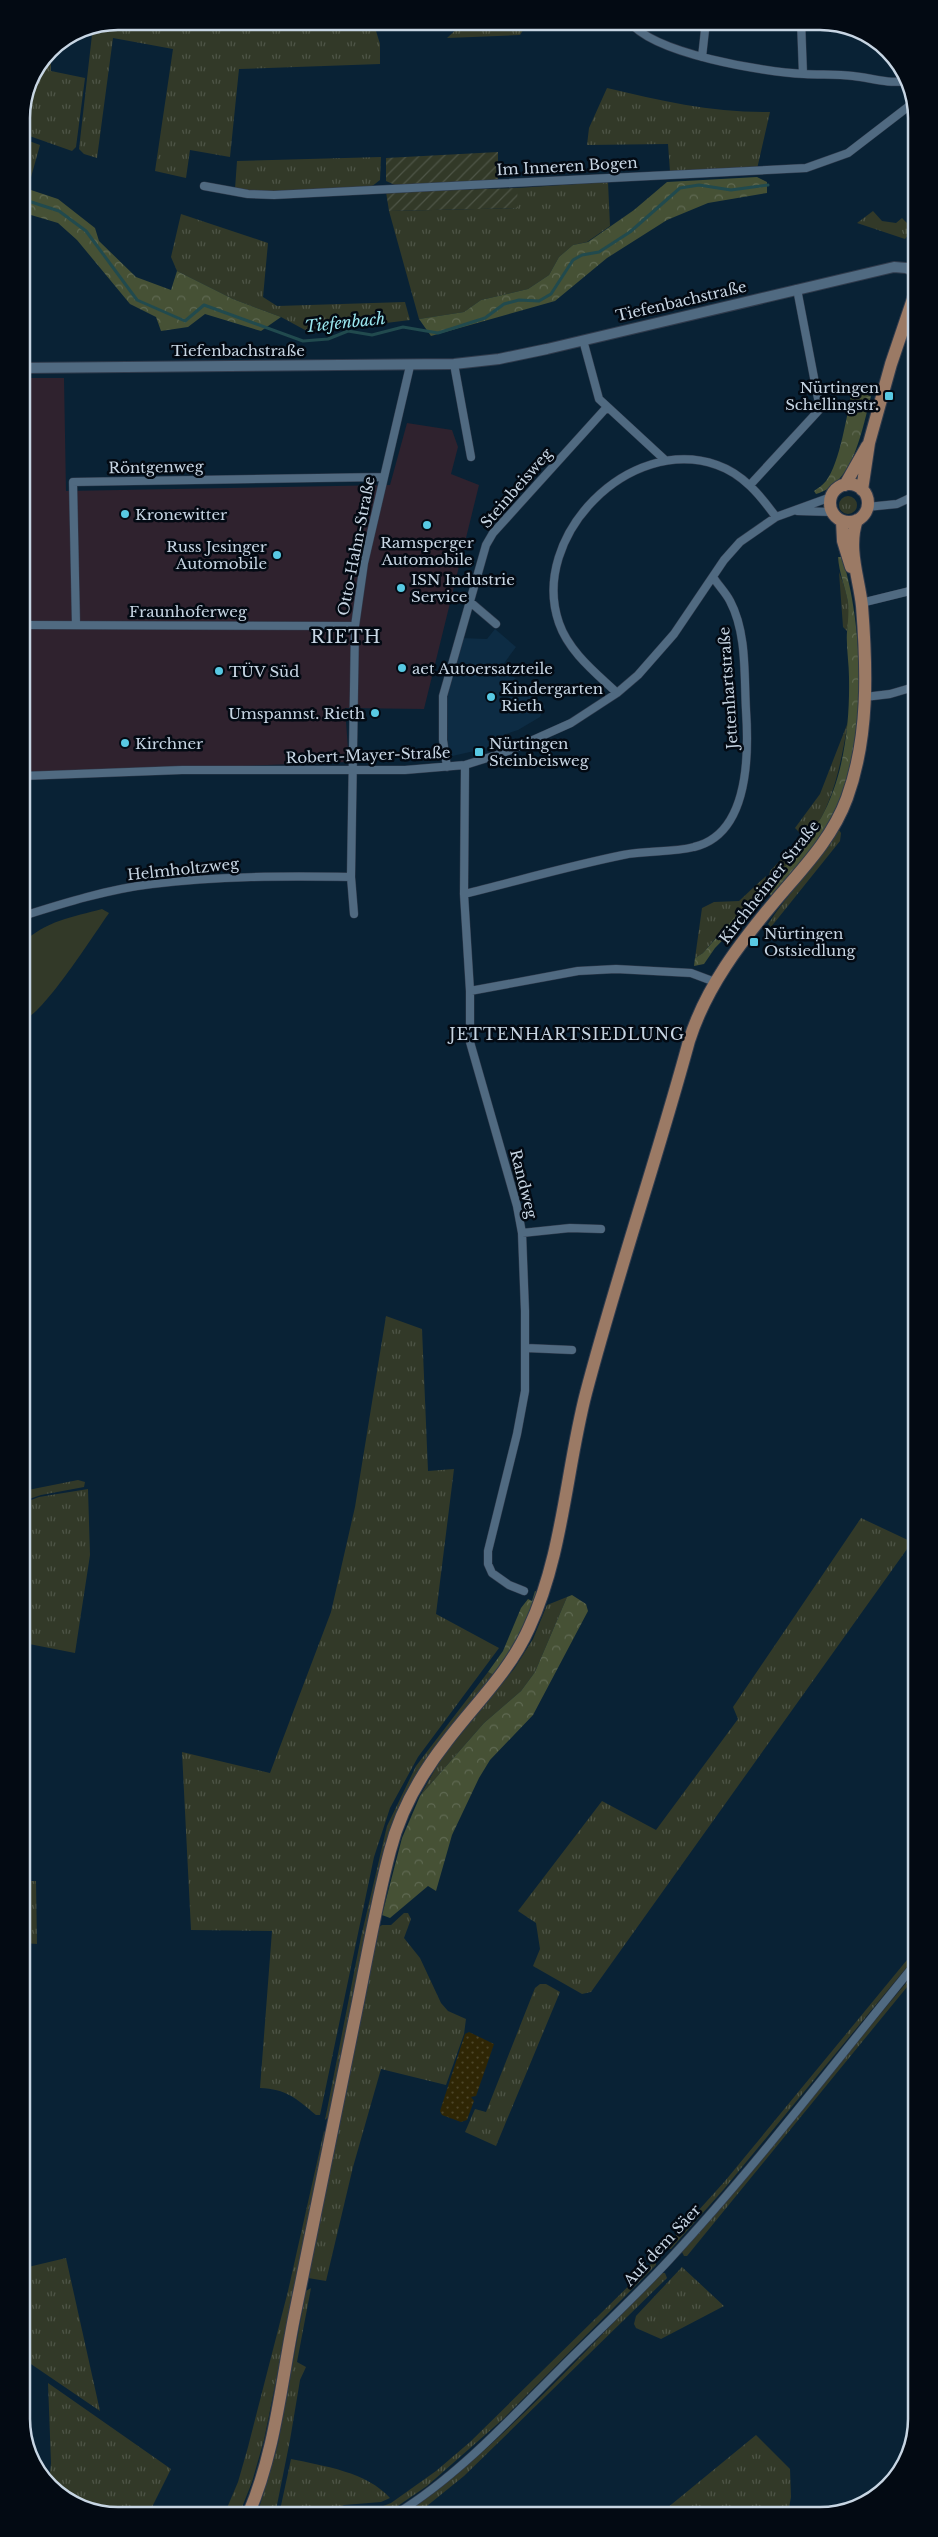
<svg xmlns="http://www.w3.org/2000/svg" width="938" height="2537" font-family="'Libre Baskerville',serif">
<defs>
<pattern id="grass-tufts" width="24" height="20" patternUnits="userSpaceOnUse" patternTransform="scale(1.25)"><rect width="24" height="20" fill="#323928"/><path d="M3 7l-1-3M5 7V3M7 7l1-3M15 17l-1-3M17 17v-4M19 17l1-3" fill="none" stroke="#4e5547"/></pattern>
<pattern id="forest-crowns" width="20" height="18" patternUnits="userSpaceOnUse" patternTransform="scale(1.25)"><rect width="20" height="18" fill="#465135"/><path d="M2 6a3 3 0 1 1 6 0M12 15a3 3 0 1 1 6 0" fill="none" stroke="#5f6952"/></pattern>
<pattern id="sand-dots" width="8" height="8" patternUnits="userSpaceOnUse" patternTransform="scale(1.25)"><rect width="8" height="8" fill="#2f2605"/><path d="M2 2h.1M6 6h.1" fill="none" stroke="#4c4529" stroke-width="1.8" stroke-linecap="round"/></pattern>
<pattern id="garden-furrows" width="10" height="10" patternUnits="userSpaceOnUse" patternTransform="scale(1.25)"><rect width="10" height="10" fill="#323928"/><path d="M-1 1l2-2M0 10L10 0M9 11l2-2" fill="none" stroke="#4e5547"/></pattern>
</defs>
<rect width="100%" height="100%" fill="#092235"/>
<!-- commercial -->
<path fill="#2f222e" d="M22 378H64L66 491 390 485 407 423 452 430 458 447 451 474 479 485 424 709 345 708 349 762 22 774Z"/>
<!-- built -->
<path fill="#0d2c44" d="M495 629 516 647 502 666 545 706 540 717 518 730 503 735 505 744 448 757 447 691 461 638 487 639Z"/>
<!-- grass -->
<path fill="url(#grass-tufts)" d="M118 21H373L380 44V64L239 69 230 157 190 150 186 178 155 171 173 49 113 38 97 158 84 154 79 149 93 26Z
M465 21H529L520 35 447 38Z
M51 48V71L85 78 76 147 72 151 21 133V112Z
M607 88C661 101 714 113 770 112L757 169 670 172 668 144 587 145 589 128Z
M21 138 40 145 28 188 22 187Z
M381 157 380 180 371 187 262 192 235 189 237 161Z
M608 182 610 226 587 242 573 245 559 257 549 275 528 289 481 300 464 312 419 319 389 211 517 208V188Z
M873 211 882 221 896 223 902 218 914 230V237L909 234 905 239 857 223Z
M181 214 268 243 263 297 277 306 405 302 410 320 386 323 356 320 315 331 305 330 281 317 233 299 177 271 171 257Z
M839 505a9 9 0 1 1 18 0a9 9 0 1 1-18 0Z
M839 572C846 590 853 612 847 631L843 627Z
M848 722C841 762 834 804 809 837 795 856 780 872 767 891L770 871 803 836 795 828 820 794Z
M839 830 841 833 840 841 771 927 768 924C789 891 818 864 839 830Z
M766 876 763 901 752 910 748 905 724 928 703 953 695 958 702 908 714 902 739 901Z
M386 1316 422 1329 428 1471 454 1469 436 1614 499 1648 418 1757 390 1808 374 1857 320 2115H316C296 2098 286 2089 260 2088L272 1931 191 1930 182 1752 270 1773 331 1612 355 1507Z
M78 1480 85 1482 84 1487 41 1495 23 1501V1491Z
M88 1489 90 1555 75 1653 24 1643 23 1503 39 1497Z
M861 1518 912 1542 591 1992 582 1994 533 1966 540 1949 536 1923 518 1911 602 1801 656 1830 738 1719 733 1707Z
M567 1597 535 1672 521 1691 484 1723 420 1796 442 1757 514 1669 533 1639 547 1605Z
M488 1672 494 1675 407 1792 330 2115 325 2120 361 1937 387 1826 416 1766Z
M24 1881H36L37 1944 24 1943Z
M404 1913H408L411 1919 404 1938 420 1958 441 2003 448 2011 466 2019 464 2034 446 2085 381 2069 353 2167 326 2281 308 2278 379 1927 382 1925H391Z
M916 1949V1956L724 2189 671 2249H668L670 2242 725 2181Z
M916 1971V1976L687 2256H684L682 2252Z
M540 1984H546L560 1992 496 2146 465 2132 475 2109 486 2112 535 1988Z
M324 2131 326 2134 264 2440 252 2482 239 2515H224L238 2482 248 2447 288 2291Z
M66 2258 100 2411 25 2360 24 2268Z
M656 2259V2265L502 2420 427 2486 386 2514 346 2515 378 2508 391 2503 436 2471 470 2442Z
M682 2267 724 2306 661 2339 636 2328 634 2324 636 2316Z
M662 2273H665L667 2278 464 2476 417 2514H405C500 2446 580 2356 662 2273Z
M311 2288 297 2362 306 2367 300 2380 290 2440 275 2515H257L278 2444 306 2291Z
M48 2383 171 2469 148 2515 111 2516 59 2496 49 2481 51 2463Z
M756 2435 790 2469 791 2497 788 2513H661Z
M291 2459C324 2466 367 2472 390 2498L381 2502 344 2505 324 2515H279Z"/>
<!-- forest -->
<path fill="url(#forest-crowns)" d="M757 177 767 182V193L708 203 667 220 607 258 555 301 431 336 419 319 464 312 481 300 528 289 549 275 559 257 573 245 588 242 634 210 667 182Z
M22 187 58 199 95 228 99 241 136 277 171 290 177 271 233 299 281 317 261 331 205 314 188 327 161 331 156 317 130 304 77 240 58 223 31 215 22 210Z
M852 391 871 396C862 429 854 484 816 494L814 491C818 488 823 485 826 481 840 463 847 414 852 391Z
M838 557H842C865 630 868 753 832 823 817 851 793 874 772 897L767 891C783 866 806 844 821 818 844 777 850 723 849 677 849 663 846 646 847 632 848 621 849 613 848 602 845 586 839 573 838 557Z
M745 905H748L752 910 715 948 704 964 694 966 695 958 703 953Z
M535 1591 538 1592 520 1636 494 1675 488 1672 503 1651 521 1608 528 1599 532 1601Z
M572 1595 586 1604 588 1611 533 1715 490 1760 479 1778 452 1835 436 1891 428 1886 390 1918 382 1915 402 1838 420 1796 484 1723 521 1691 535 1672 567 1597Z"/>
<!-- sand -->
<path fill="url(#sand-dots)" d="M469 2032 494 2044 476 2096 471 2097 474 2101 467 2120 461 2122 442 2115 440 2111 465 2034Z"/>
<!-- park -->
<path fill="#323928" d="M102 909 109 913C95 933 42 1016 23 1020V943C45 921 73 917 102 909Z"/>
<!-- garden -->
<path fill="url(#garden-furrows)" d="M498 152V181L395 185 386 181V158Z
M517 188 518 208 389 211 386 192Z"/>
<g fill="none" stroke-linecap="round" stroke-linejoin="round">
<!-- stream -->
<path stroke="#214a4e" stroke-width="3" d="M22 199 59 211 86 231 137 300 185 321 204 305 303 341 328 339 348 331 372 335 403 327 438 333 485 318 504 304 519 300 539 301 551 294 573 260 582 255 599 252 630 232 680 188 699 185 731 190 768 185
M23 938 29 930"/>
<defs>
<path id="minor" d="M629 21C653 54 764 72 804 74 820 75 837 74 853 76 872 78 887 84 906 81
M801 21 803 74
M702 57 706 21
M204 186 248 194 274 195 806 168 848 153 913 103
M583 340 599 399 665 460
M454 364 471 457
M750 485 820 409 797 289
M867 507 897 504 914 496
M797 511 832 512
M469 601 496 624
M861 603 914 590
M22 625 355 626
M76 625 73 482 382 477
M617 693C596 673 569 652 559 623 529 537 629 434 717 465 743 474 760 495 776 517
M865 697 890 694 914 687
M465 765 464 894 470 991V1042L517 1206 522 1233 525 1311V1391L517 1434 488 1551V1564L492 1573 509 1585 524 1591
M447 767 443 740V696L486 545 493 533 607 407
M22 776 182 770H405L465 765 506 752 571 723 617 693 638 675 674 634 724 560 740 542 776 517 831 497
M464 894C517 881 569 866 623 855 646 850 671 853 694 847 749 834 749 754 746 710 744 675 747 633 730 601 726 593 718 585 713 577
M354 914 351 877 355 626 364 563 410 366
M23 916C64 903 109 889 152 884 218 876 284 876 351 877
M470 991 578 971 616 969 691 973 715 982
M522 1233 570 1228 601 1229
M526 1348 572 1350
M396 2514C458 2476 510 2419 561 2368 597 2332 635 2297 669 2260 756 2166 835 2062 916 1963"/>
<path id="tertiary" d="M22 368 454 364 499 359 547 349 894 267 906 268 914 271"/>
<path id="primary" d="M830 503a19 19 0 1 1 38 0a19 19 0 1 1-38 0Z
M845 485 867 446
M862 490 869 443 891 364 914 296
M842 521 843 541 851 567
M248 2515C275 2453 281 2384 294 2318 315 2216 335 2114 356 2012 367 1958 376 1904 390 1851 400 1811 421 1774 447 1741 475 1704 510 1671 529 1628 563 1555 566 1470 586 1393 617 1275 657 1159 689 1041 706 987 740 943 776 900 803 868 832 839 847 798 869 737 867 670 862 606 859 578 847 548 857 520"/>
</defs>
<!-- minor casing -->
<use href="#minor" stroke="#303b4c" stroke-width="9"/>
<!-- tertiary casing -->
<use href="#tertiary" stroke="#303b4c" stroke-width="12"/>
<!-- primary casing -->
<use href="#primary" stroke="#303b4c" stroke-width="14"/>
<!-- minor -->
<use href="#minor" stroke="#506a81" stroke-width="8"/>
<!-- tertiary -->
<use href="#tertiary" stroke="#506a81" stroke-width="10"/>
<!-- primary -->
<use href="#primary" stroke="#9b7a65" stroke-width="12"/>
</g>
<!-- markers -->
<g fill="#58c9e3" stroke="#030a13" stroke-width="2">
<rect x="884" y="391" width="10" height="10" rx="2.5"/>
<circle cx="125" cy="514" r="5"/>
<circle cx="427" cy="525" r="5"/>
<circle cx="277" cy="555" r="5"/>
<circle cx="401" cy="588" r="5"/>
<circle cx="402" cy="668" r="5"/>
<circle cx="219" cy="671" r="5"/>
<circle cx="491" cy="697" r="5"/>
<circle cx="375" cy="713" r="5"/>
<circle cx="125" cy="743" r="5"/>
<rect x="474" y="747" width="10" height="10" rx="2.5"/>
<rect x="749" y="937" width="10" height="10" rx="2.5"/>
</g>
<g text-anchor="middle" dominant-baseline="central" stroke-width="5" stroke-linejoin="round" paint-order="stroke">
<!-- street labels -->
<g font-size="15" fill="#c7d5e3" stroke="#030a13">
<text transform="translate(567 166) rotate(-3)">Im Inneren Bogen</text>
<text transform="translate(681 301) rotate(-13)">Tiefenbachstraße</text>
<text x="238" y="350">Tiefenbachstraße</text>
<text transform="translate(156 467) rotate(-1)">Röntgenweg</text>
<text transform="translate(516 488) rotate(-49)">Steinbeisweg</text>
<text transform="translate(356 546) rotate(-79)">Otto-Hahn-Straße</text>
<text x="188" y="611">Fraunhoferweg</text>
<text transform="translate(728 688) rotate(-94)">Jettenhartstraße</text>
<text transform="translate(368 755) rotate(-2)">Robert-Mayer-Straße</text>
<text transform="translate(183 869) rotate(-6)">Helmholtzweg</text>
<text transform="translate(769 882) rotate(-52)">Kirchheimer Straße</text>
<text transform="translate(524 1184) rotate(76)">Randweg</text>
<text transform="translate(662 2245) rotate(-47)">Auf dem Säer</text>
</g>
<!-- poi labels -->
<g font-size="15" fill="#c7d5e3" stroke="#030a13" text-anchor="start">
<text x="879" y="387" text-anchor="end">Nürtingen<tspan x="879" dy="17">Schellingstr.</tspan></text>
<text x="135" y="514">Kronewitter</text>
<text x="427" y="542" text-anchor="middle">Ramsperger<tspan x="427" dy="17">Automobile</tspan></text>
<text x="267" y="546" text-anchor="end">Russ Jesinger<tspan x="267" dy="17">Automobile</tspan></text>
<text x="411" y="579">ISN Industrie<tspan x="411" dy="17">Service</tspan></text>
<text x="412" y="668">aet Autoersatzteile</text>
<text x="229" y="671">TÜV Süd</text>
<text x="501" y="688">Kindergarten<tspan x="501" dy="17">Rieth</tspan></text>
<text x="365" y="713" text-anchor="end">Umspannst. Rieth</text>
<text x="135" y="743">Kirchner</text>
<text x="489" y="743">Nürtingen<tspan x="489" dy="17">Steinbeisweg</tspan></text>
<text x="764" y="933">Nürtingen<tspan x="764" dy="17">Ostsiedlung</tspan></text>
</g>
<!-- water labels -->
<g font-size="16" font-style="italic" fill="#9ae7ef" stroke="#030a13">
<text transform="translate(345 322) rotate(-6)">Tiefenbach</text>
</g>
<!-- neighbourhood labels -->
<g font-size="16" letter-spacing="1" fill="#c7d5e3" stroke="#030a13">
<text x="567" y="1034">JETTENHARTSIEDLUNG</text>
</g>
<!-- quarter labels -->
<g font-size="18" letter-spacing="1" fill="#c7d5e3" stroke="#030a13">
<text x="346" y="637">RIETH</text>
</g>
</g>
<!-- crop -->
<path d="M0 0H938V2537H0ZM118 30H820A88 88 0 0 1 908 118V2419A88 88 0 0 1 820 2507H118A88 88 0 0 1 30 2419V118A88 88 0 0 1 118 30Z" fill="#030a13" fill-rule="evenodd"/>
<path fill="none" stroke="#c7d5e3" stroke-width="2.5" d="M118 30H820A88 88 0 0 1 908 118V2419A88 88 0 0 1 820 2507H118A88 88 0 0 1 30 2419V118A88 88 0 0 1 118 30Z"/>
</svg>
